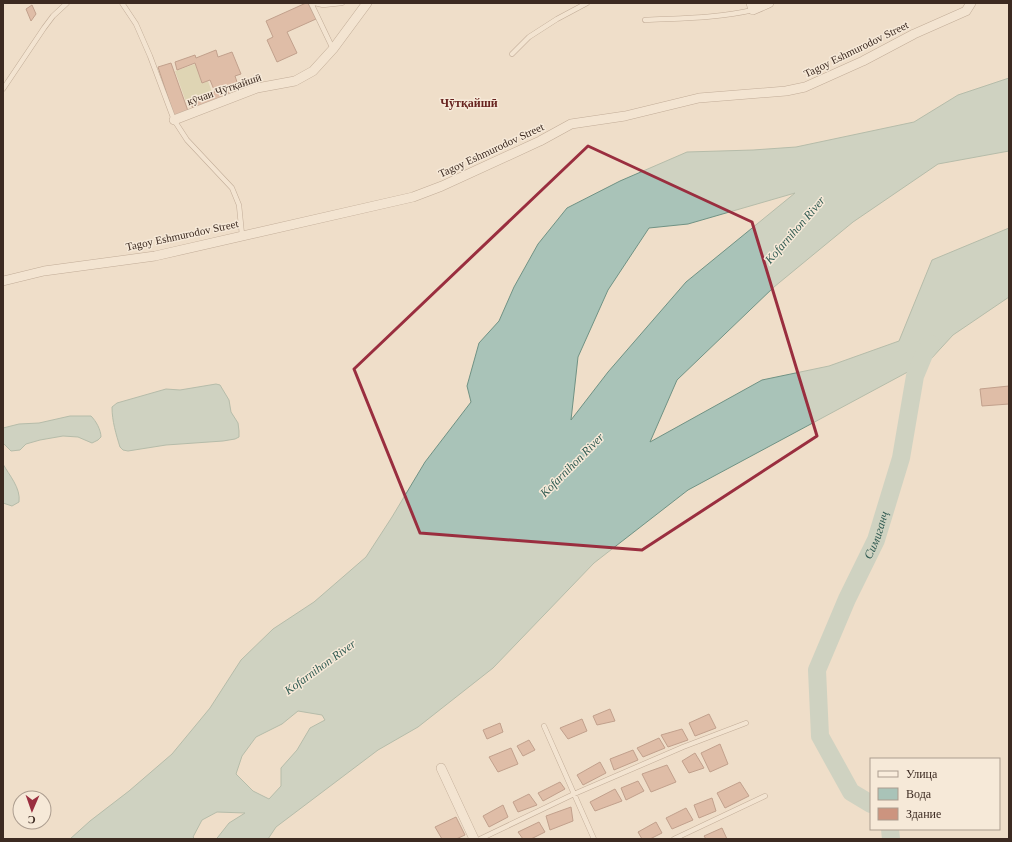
<svg xmlns="http://www.w3.org/2000/svg" width="1012" height="842" font-family="'Times New Roman',serif">
<rect width="100%" height="100%" fill="#efdec9"/>
<!-- green -->
<path fill="#cdcb9c" d="M195 64 202 83 208 81 212 92 186 102 175 71Z"/>
<!-- water -->
<path fill="#a9c3b8" stroke="#709284" fill-rule="evenodd" d="M1009 78V151L938 164 853 222 774 287 677 380 650 442 762 380 829 366 899 341 932 260 1009 228V297L953 335 930 360 688 490 594 563 493 668 418 727 378 750 276 827 268 839H216L218 837 229 823 245 813 217 812 202 820 193 837 195 839H70L90 821 129 791 172 754 210 708 241 660 273 629 314 602 366 557 392 517 425 462 471 402 467 386 479 343 499 321 514 287 538 244 567 208 620 181 687 152 753 150 796 147 914 122 958 95ZM795 193 686 282 608 372 571 420 578 357 608 290 649 228 688 224ZM298 711 322 715 325 720 310 728 297 750 281 768V786L269 799 253 791 236 774 242 756 256 737 282 724Z
M216 384 220 385 229 400 231 412 238 423 239 431V437L235 439 223 441 166 445 128 451 123 450 120 447C116 434 112 421 112 407L117 403 166 389 180 390Z
M70 416H91C96 421 101 430 101 437L98 440 92 443 78 437 63 436 40 440 26 444 20 450 11 451 3 443V428L19 424 39 423Z
M3 464C9 475 21 488 19 502L12 506 3 503Z"/>
<g fill="none" stroke-linecap="round" stroke-linejoin="round">
<!-- river -->
<g stroke="#a9c3b8" stroke-width="18">
<path id="s1" d="M871 804 851 792 820 736 817 670 847 599 876 540 901 458 915 376 925 352 931 344"/>
<path d="M890 829 891 839"/>
</g>
</g>
<!-- building -->
<path fill="#cc947f" stroke="#8a5543" d="M306 3H308L316 19 287 32 297 53 277 62 267 40 273 37 266 21Z
M32 5 36 14 31 21 26 9Z
M216 50 218 57 232 52 241 74 235 76 239 88 229 92 230 95 193 109 190 101 212 92H215L210 80 202 83 195 63 177 70 175 62 195 55 196 58Z
M171 63 188 111 174 116 158 67Z
M1009 386V404L982 406 980 389Z
M610 709 615 721 597 725 593 716Z
M709 714 716 728 695 736 689 723Z
M582 719 587 731 568 739 560 728Z
M500 723 503 732 487 739 483 730Z
M682 729 688 740 668 747 661 735Z
M659 738 665 748 643 757 637 748Z
M529 740 535 750 523 756 517 746Z
M720 744 728 764 710 772 701 753Z
M511 748 518 764 498 772 489 757Z
M633 750 638 760 614 770 610 759Z
M695 753 704 768 689 773 682 761Z
M600 762 606 773 583 785 577 775Z
M667 765 676 782 651 792 642 774Z
M638 781 644 791 626 800 621 788Z
M560 782 565 789 543 801 538 793Z
M740 782 749 796 725 808 717 793Z
M615 789 622 801 595 811 590 802Z
M529 794 537 805 518 812 513 802Z
M712 798 716 811 699 818 694 805Z
M503 805 508 817 489 827 483 816Z
M571 807 573 821 550 830 546 816Z
M686 808 693 820 672 829 666 818Z
M456 817 465 835 456 839H442L435 827Z
M539 822 545 832 531 839H523L518 832Z
M656 822 662 833 650 839H642L638 832Z
M722 828 727 839H706L704 836Z"/>
<g fill="none" stroke-linecap="round" stroke-linejoin="round">
<defs>
<path id="service" d="M122 3 136 24 150 56 174 120 187 140 232 188 239 205 242 235
M311 3 333 49
M315 3 323 5 342 3
M645 20C681 18 718 18 753 10
M512 54 529 37 557 19 587 3
M3 89 44 28 53 16 67 3
M544 726 594 839
M480 839 574 794 683 747 746 723
M674 839 765 796"/>
<path id="minor" d="M751 3 753 10 769 3
M174 120 257 88 295 81 313 71 333 49 367 3
M3 281 44 271 155 256 413 197 442 186 540 141 571 124 625 116 699 98 786 91 805 87 863 61 914 34 966 11 971 3
M441 768 474 839"/>
</defs>
<!-- service casing -->
<use href="#service" stroke="#8b6f5d" stroke-width="5.5"/>
<!-- minor casing -->
<use href="#minor" stroke="#8b6f5d" stroke-width="10"/>
<!-- service -->
<use href="#service" stroke="#f9ecdc" stroke-width="4.5"/>
<!-- minor -->
<use href="#minor" stroke="#f9ecdc" stroke-width="9"/>
</g>
<!-- marked area -->
<path d="M0 0H1012V842H0ZM588 146 752 222 817 436 642 550 420 533 354 369Z" fill="#efdec9" fill-opacity=".55" fill-rule="evenodd"/>
<path fill="none" stroke="#9a2e3f" stroke-width="3" stroke-linejoin="round" d="M588 146 752 222 817 436 642 550 420 533 354 369Z"/>
<g text-anchor="middle" dominant-baseline="central" stroke-width="3" stroke-linejoin="round" paint-order="stroke">
<!-- street labels -->
<g font-size="11" fill="#3c2a21" stroke="#f6e9d8">
<text transform="translate(856 49) rotate(-26)">Tagoy Eshmurodov Street</text>
<text transform="translate(224 89) rotate(-19)">кӯчаи Чӯтқайшӣ</text>
<text transform="translate(491 150) rotate(-25)">Tagoy Eshmurodov Street</text>
<text transform="translate(182 235) rotate(-12)">Tagoy Eshmurodov Street</text>
</g>
<!-- neighbourhood labels -->
<g font-size="12" font-weight="bold" fill="#682420" stroke="#f6e9d8">
<text x="469" y="103">Чӯтқайшӣ</text>
</g>
<!-- water labels -->
<g font-size="12" font-style="italic" fill="#305b52" stroke="#f6e9d8">
<text transform="translate(795 230) rotate(-49)">Kofarnihon River</text>
<text transform="translate(572 465) rotate(-45)">Kofarnihon River</text>
<text stroke="none"><textPath href="#s1" startOffset="301">Симиганҷ</textPath></text>
<text transform="translate(320 667) rotate(-36)">Kofarnihon River</text>
</g>
</g>
<!-- border -->
<rect width="1012" height="842" fill="none" stroke="#3c2a21" stroke-width="8"/>
<!-- legend -->
<rect x="870" y="758" width="130" height="72" fill="#f6e9d8" stroke="#ac9d8f"/>
<rect x="878" y="771" width="20" height="6" fill="#f9ecdc" stroke="#ac9d8f"/>
<text x="906" y="778" font-size="12" fill="#3c2a21">Улица</text>
<rect x="878" y="788" width="20" height="12" fill="#a9c3b8" stroke="#ac9d8f"/>
<text x="906" y="798" font-size="12" fill="#3c2a21">Вода</text>
<rect x="878" y="808" width="20" height="12" fill="#cc947f" stroke="#ac9d8f"/>
<text x="906" y="818" font-size="12" fill="#3c2a21">Здание</text>
<!-- north arrow -->
<g transform="translate(32 810) rotate(182)"><circle r="19" fill="#f6e9d8" stroke="#ac9d8f"/>
<path d="M0-3L7 15L0 10L-7 15Z" fill="#9a2e3f"/>
<text y="-6" font-size="11" font-weight="bold" text-anchor="middle" fill="#3c2a21">С</text>
</g>
</svg>
